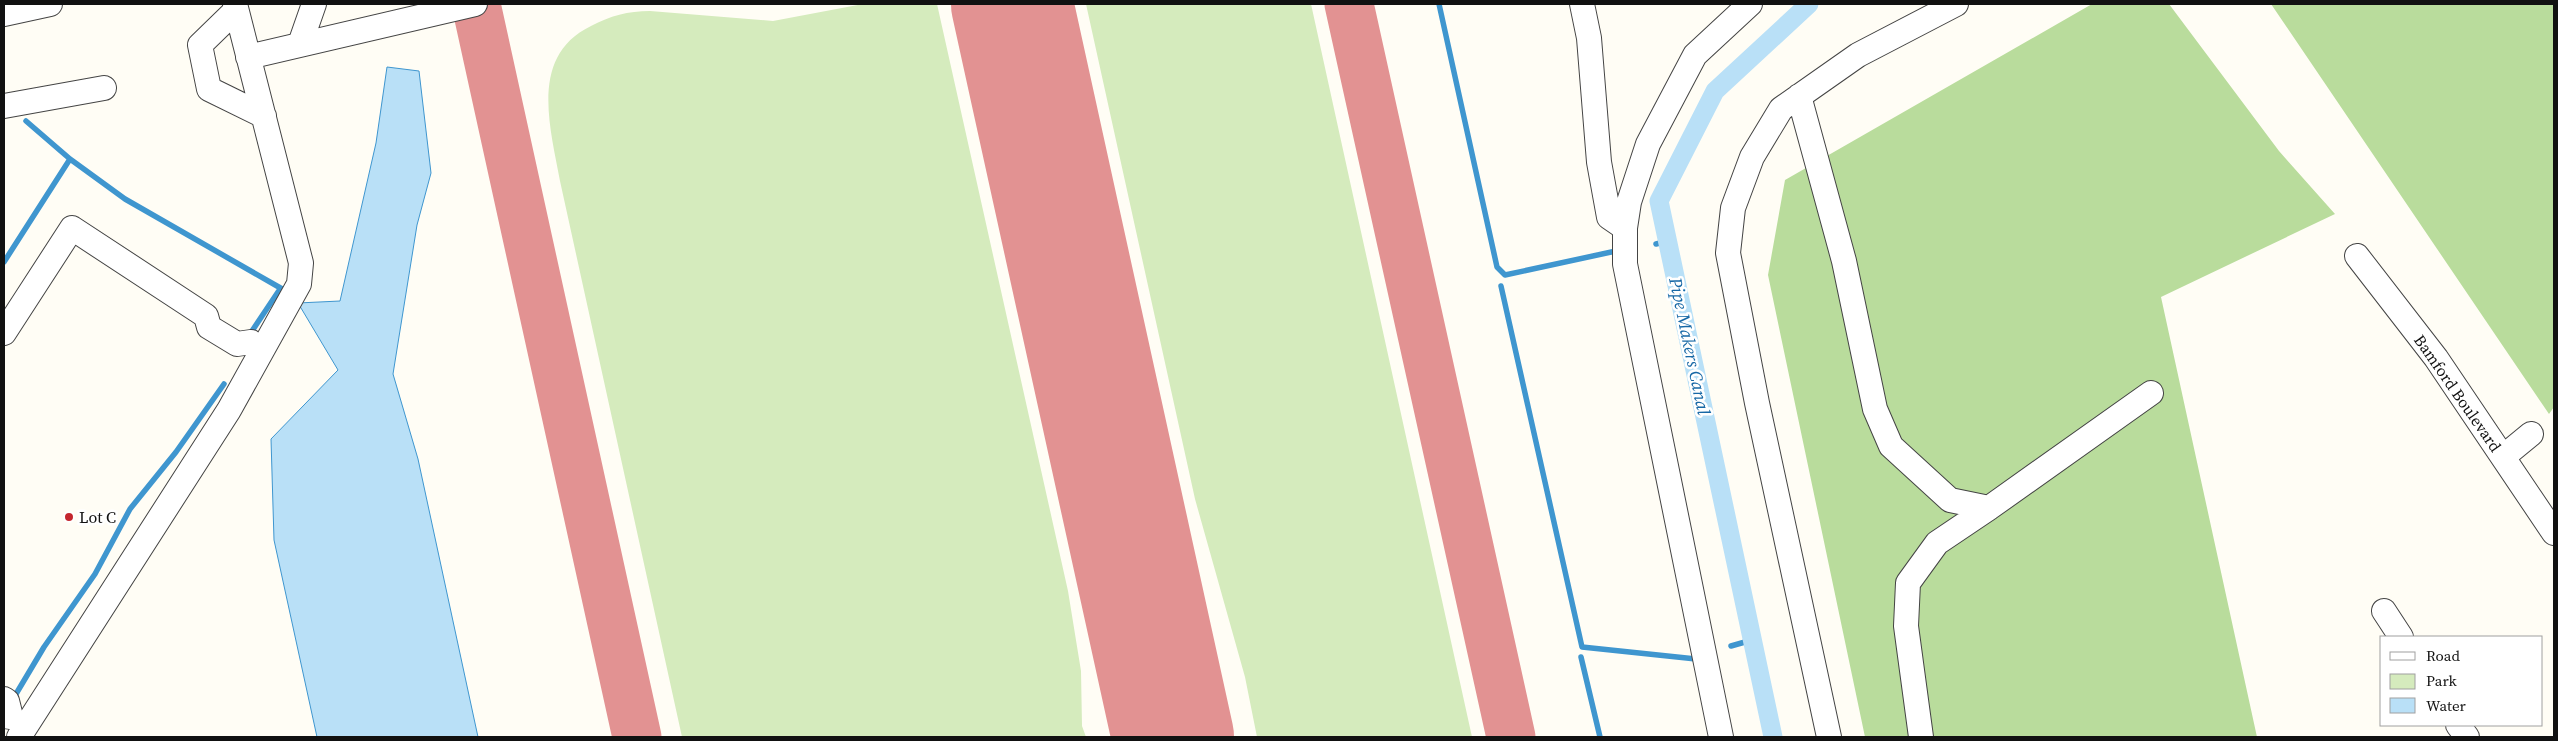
<svg xmlns="http://www.w3.org/2000/svg" width="2558" height="741" font-family="'Source Serif 4',serif">
<rect width="100%" height="100%" fill="#fffdf5"/>
<!-- green -->
<path fill="#d5ebbd" d="M863 4H937L1068 591 1081 671 1082 726 1086 737H682L560 181C550 126 529 56 591 26 610 16 628 11 650 11L773 21Z
M1086 4H1311L1472 737H1257L1245 677 1195 499Z"/>
<!-- forest -->
<path fill="#b9dc9c" d="M2092 4H2169L2279 151 2335 214 2161 297 2257 737H1865L1768 275 1785 180Z
M2271 4H2554V407L2549 414Z"/>
<!-- water -->
<path fill="#b9e0f7" stroke="#3f96cf" d="M387 67 419 71 431 173 417 225 393 374 418 459 478 737H317L274 540 271 439 338 370 298 303 340 301 376 143Z"/>
<g fill="none" stroke-linecap="round" stroke-linejoin="round">
<!-- stream -->
<path stroke="#3f96cf" stroke-width="5.5" d="M1439 4 1497 267 1505 275 1616 251
M26 121 70 159 125 199 284 290
M1656 244 1668 241
M4 262 70 159
M1501 286 1582 647 1696 659
M248 337 280 289
M1731 646 1752 640
M1581 657 1600 737
M13 699 44 647 95 574 130 509 176 452 224 384"/>
<!-- canal -->
<path stroke="#b9e0f7" stroke-width="19" d="M1773 737 1659 201 1715 91 1809 4"/>
<!-- taxiway -->
<path stroke="#e29292" stroke-width="49" d="M476 4 637 737
M1349 4 1511 737"/>
<!-- runway -->
<path stroke="#e29292" stroke-width="122" d="M1012 4 1173 737"/>
<defs>
<path id="minor" d="M1582 4 1589 38 1599 162 1609 217 1625 228
M236 10 200 45 209 89 264 116
M4 14 50 4
M300 44 314 4
M248 57 475 4
M1799 96 1844 261 1875 409 1891 446 1950 500 1989 508 2151 393
M4 106 104 88
M2357 256 2436 358 2554 533
M4 333 72 228 206 316 209 327 237 344 251 342
M2503 457 2531 434
M2384 611 2401 637
M4 699 7 701 11 717 4 716
M2458 725 2467 737
M19 737 229 410 299 284 301 263 235 4
M1721 737 1625 264V228L1629 202 1648 144 1695 55 1750 4
M1829 737 1757 403 1728 253 1733 208 1752 157 1781 109 1858 55 1956 4
M1921 737 1906 626 1908 583 1937 543 1989 508"/>
</defs>
<!-- minor casing -->
<use href="#minor" stroke="#444" stroke-width="26"/>
<!-- minor -->
<use href="#minor" stroke="#fff" stroke-width="24"/>
</g>
<!-- markers -->
<circle fill="#c4262e" stroke="#fff" stroke-width="2" cx="69" cy="517" r="5"/>
<g text-anchor="middle" dominant-baseline="central" stroke-width="5" stroke-linejoin="round" paint-order="stroke">
<!-- street labels -->
<g font-size="16" fill="#111" stroke="#fff">
<text transform="translate(2458 393) rotate(55)">Bamford Boulevard</text>
</g>
<!-- poi labels -->
<g font-size="16" fill="#111" stroke="#fff" text-anchor="start">
<text x="79" y="517">Lot C</text>
</g>
<!-- water labels -->
<g font-size="18" font-style="italic" fill="#1768a6" stroke="#fff">
<text transform="translate(1690 346) rotate(78)">Pipe Makers Canal</text>
</g>
</g>
<!-- border -->
<rect width="2558" height="741" fill="none" stroke="#111111" stroke-width="10"/>
<!-- legend -->
<rect x="2380" y="636" width="162" height="90" fill="#ffffff" stroke="#a0a0a0"/>
<rect x="2390" y="652" width="25" height="8" fill="#ffffff" stroke="#a0a0a0"/>
<text x="2426" y="661" font-size="15" fill="#111111">Road</text>
<rect x="2390" y="674" width="25" height="15" fill="#d5ebbd" stroke="#a0a0a0"/>
<text x="2426" y="686" font-size="15" fill="#111111">Park</text>
<rect x="2390" y="698" width="25" height="15" fill="#b9e0f7" stroke="#a0a0a0"/>
<text x="2426" y="711" font-size="15" fill="#111111">Water</text>
</svg>
